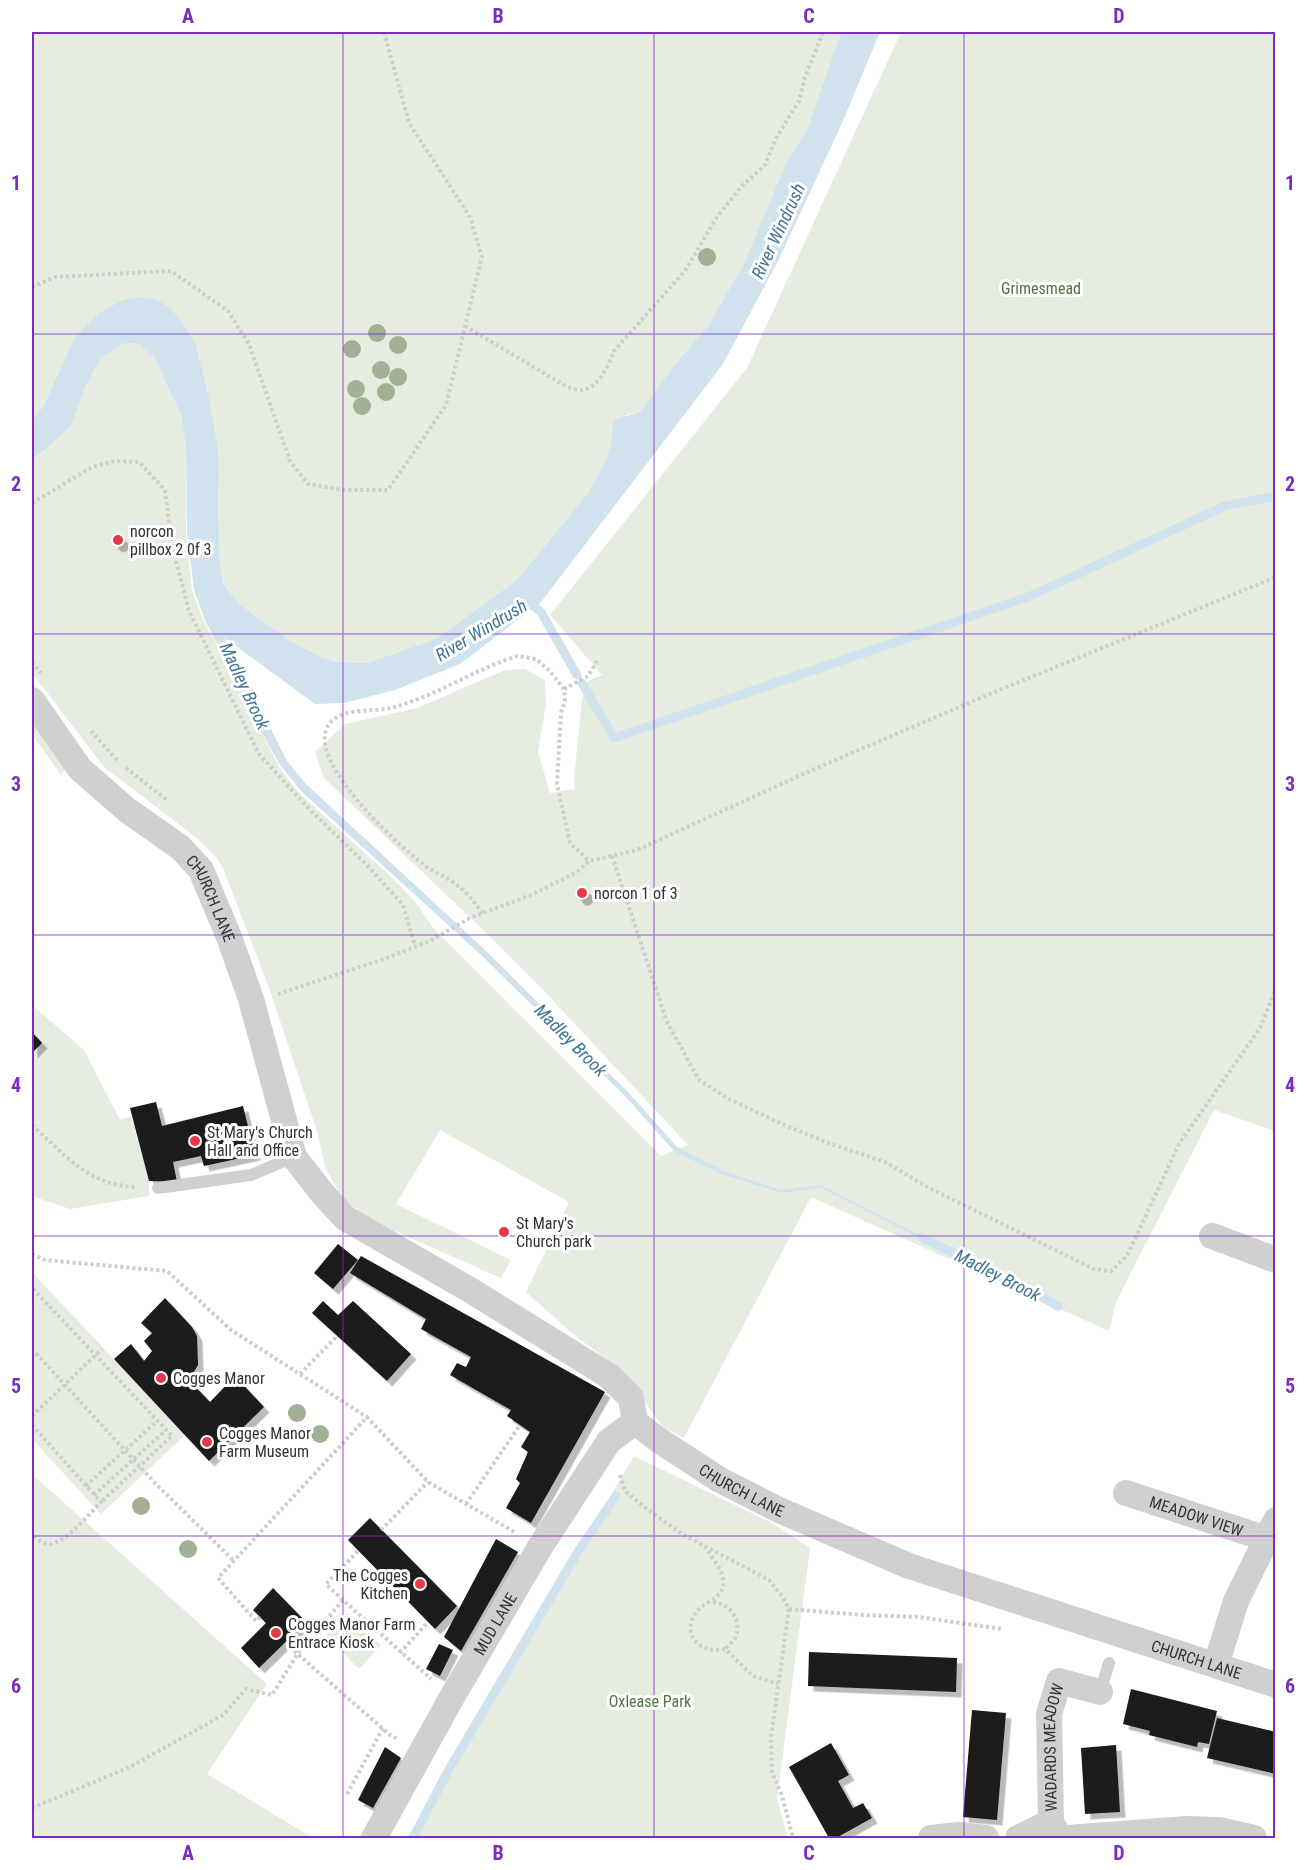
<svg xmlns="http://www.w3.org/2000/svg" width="1307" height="1870" font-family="'Roboto Condensed',sans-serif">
<defs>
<filter id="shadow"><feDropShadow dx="5.5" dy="5.5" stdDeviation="0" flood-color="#0004"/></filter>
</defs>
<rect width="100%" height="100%" fill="#fff"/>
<!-- green -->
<path fill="#e6ecdf" d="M32 32H841L808 127 785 166 743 265 708 326 672 368 640 412 626 415 612 428 611 443 606 460 588 493 517 580 436 639 367 663 337 662 321 657 290 641 238 603 223 583 219 557V492L208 393 196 345 74 339 43 407 32 419Z
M901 32H1275V1131L1214 1110 1116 1302 1109 1331 811 1197 684 1438 663 1427 623 1372 573 1334 526 1292 569 1202 440 1130 396 1204 511 1260 501 1278 390 1229 367 1217 346 1201 339 1192 325 1167 317 1131 269 988 223 868 216 857 198 839 104 767 32 673V461L45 450 84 390 101 358 125 343 140 344 154 357 181 415 186 446V534L192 590 205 624 219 646 279 767 299 793 389 875 414 900 434 929 661 1156 688 1145 544 991 481 928 324 778 315 752 345 724 417 708 505 670 525 669 545 680 546 704 538 752 550 793 575 789 574 778 582 699 588 681 602 675 550 615 747 368Z
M32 712 69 763 61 775 32 734Z
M32 1005 84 1050 120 1120 131 1116 149 1181V1196L70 1209 32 1196Z
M32 1272 185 1435 101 1514 32 1439Z
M634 1456 770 1522 810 1548 777 1799 788 1838H408Z
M32 1474 267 1684 207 1774 313 1838H32Z
M347 1613 381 1645 359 1669 326 1636Z"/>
<!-- water -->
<path fill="#cfe2ee" d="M841 32H880L843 121 779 259 723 364 541 602 460 664 395 690 344 703 315 704 225 638 287 761 306 784 484 949 629 1093 677 1147 724 1171 781 1190 821 1185 931 1241 930 1243 821 1188 782 1193 721 1174 674 1151 626 1097 480 954 301 791 280 765 267 742 219 646 206 623 194 590 187 533 186 446 181 415 154 357 140 344 125 343 101 358 84 390 70 427 32 461V419L43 407 74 339 99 313 121 301 138 297 156 299 171 309 183 324 196 345 208 393 218 450 219 557 223 583 238 603 290 641 321 657 337 662 367 663 436 639 517 580 588 493 606 460 611 443 612 428 616 419 640 412 672 368 708 326 743 265 785 166 808 127Z"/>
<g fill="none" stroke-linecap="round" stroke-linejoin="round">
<!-- stream -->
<path stroke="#cfe2ee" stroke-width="9" d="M529 603 541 612 577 675
M582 683 614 738 1028 597 1225 506 1276 496
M921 1237 1033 1292 1058 1306
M413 1838 448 1771 579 1550 616 1496"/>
</g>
<!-- building -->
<path fill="#1a1a1a" filter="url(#shadow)" d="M112.5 541a5.5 5.5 0 1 1 11 0a5.5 5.5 0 1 1-11 0Z
M576 894a6 6 0 1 1 12 0a6 6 0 1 1-12 0Z
M32 1032 42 1043 32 1053Z
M156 1102 162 1126 243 1106 255 1155 204 1166 201 1156 173 1162 177 1182 149 1181 130 1108Z
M338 1244 358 1260 333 1289 314 1273Z
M361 1256 605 1392 531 1523 506 1508 520 1483 516 1479 528 1452 521 1447 530 1432 507 1416 511 1410 450 1375 457 1363 466 1367 471 1357 421 1329 426 1319 350 1273Z
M165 1298 192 1327 197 1336 198 1365 189 1380 210 1402 235 1376 264 1407 209 1461 114 1359 131 1344 144 1361 152 1351 144 1341 152 1333 141 1323Z
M323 1301 338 1315 353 1301 411 1354 387 1381 312 1313Z
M370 1518 457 1606 435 1629 348 1540Z
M496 1539 518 1552 461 1651 444 1637Z
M273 1588 306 1622 259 1668 241 1648 266 1623 253 1610Z
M439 1644 453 1650 440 1676 426 1669Z
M809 1652 957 1658 956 1692 808 1686Z
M1131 1689 1217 1711 1209 1744 1198 1742 1197 1747 1149 1735 1150 1731 1123 1724Z
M972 1710 1006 1713 997 1820 963 1817Z
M1217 1718 1276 1732V1774L1207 1758Z
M831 1743 849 1775 838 1781 853 1808 863 1803 872 1818 836 1838H829L789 1767Z
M1116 1745 1120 1812 1085 1814 1081 1748Z
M385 1747 401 1758 373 1808 358 1800Z"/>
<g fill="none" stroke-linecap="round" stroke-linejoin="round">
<!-- path -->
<path stroke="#cdcdcd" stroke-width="4" stroke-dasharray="3 3" stroke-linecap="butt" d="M32 287 55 277 171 271 228 311 249 344 290 461 308 484 343 490H388L446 405 482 257 470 217 409 123 384 32
M465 326 567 387C571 388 577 390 581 390 599 388 608 366 614 351L685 271 717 217 741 187 765 165 776 138 799 101 805 77 823 32
M32 503 92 467 115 461 139 462 165 490 171 541 189 611 259 754 311 811 367 865 403 905 415 946
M32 662 41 673
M564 689 588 676 597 661
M91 731 118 761
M126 768 167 800
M612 856 667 1022 699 1080 729 1099 782 1124 831 1144 885 1162 929 1188 1094 1269 1111 1271 1127 1256 1179 1144 1260 1028 1276 989
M483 913C475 904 468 893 458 886 448 877 434 873 423 864 399 846 295 752 333 720 347 708 373 712 390 708 432 698 468 673 509 659L517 656 536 659 550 671 564 689 565 701 561 713 557 784 570 843 589 861
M278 994 384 959 430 941 470 918 531 895 577 872 589 861 637 850 812 770 992 693 1276 577
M32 1125C64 1154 89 1186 136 1187
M32 1254 45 1260 167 1271 231 1330 367 1417
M33 1289 172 1436 101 1502
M32 1349 154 1482 234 1561
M300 1374 337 1336
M32 1416 102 1349
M32 1425 101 1502C90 1513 65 1544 49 1544 43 1544 37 1539 32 1536
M620 1475 625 1491 647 1509 682 1534 769 1580 782 1596 789 1609 863 1615 919 1617 1002 1629
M86 1486 157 1421
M94 1495 166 1430
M466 1504 520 1425
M381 1530 428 1482
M705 1546C710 1556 722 1568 723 1579 727 1607 687 1597 691 1634 698 1648 710 1652 725 1649L753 1676 778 1684
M343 1600 326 1584 358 1551
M713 1602C730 1604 743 1620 735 1638 733 1642 729 1645 725 1649
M789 1609 771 1737 772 1772 782 1796 793 1838
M260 1617 256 1621 218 1578 367 1417 428 1482 516 1533
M285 1643 390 1735 398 1739
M400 1653 428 1622
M347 1794 383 1728
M32 1808 130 1767 223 1715 246 1689 272 1695 298 1653 343 1600 431 1679"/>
<!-- lane -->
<path stroke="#d0d0d0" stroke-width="12" d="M158 1188 251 1175 294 1157
M1100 1692 1109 1663"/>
<!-- street -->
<g stroke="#d0d0d0" stroke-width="26">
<path id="s1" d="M32 700 80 769 127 810 181 848 201 870 229 937 251 999 294 1157 323 1194 345 1218 470 1290 609 1376 631 1398 635 1422 660 1441 720 1480 779 1510 909 1566 1276 1685"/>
<path d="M1212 1236 1276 1260"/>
<path id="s2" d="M1126 1493 1267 1539"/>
<path d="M1216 1665 1236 1601 1276 1520"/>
<path id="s3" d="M1051 1822 1049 1714 1059 1681 1100 1692"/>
<path id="s4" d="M374 1838 452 1697 540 1547 609 1441 635 1422"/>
<path d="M931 1838 958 1835 986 1838"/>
<path d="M1018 1838 1051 1822 1059 1836"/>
<path d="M1068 1838 1186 1829 1219 1830 1254 1838"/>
</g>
</g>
<!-- trees -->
<g fill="#a2b095">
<circle cx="707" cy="257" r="9"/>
<circle cx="377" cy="333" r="9"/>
<circle cx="398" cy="345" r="9"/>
<circle cx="352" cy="349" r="9"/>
<circle cx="381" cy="370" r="9"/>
<circle cx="398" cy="377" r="9"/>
<circle cx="356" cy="389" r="9"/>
<circle cx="386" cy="392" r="9"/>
<circle cx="362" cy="406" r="9"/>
<circle cx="297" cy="1413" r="9"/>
<circle cx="320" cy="1434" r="9"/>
<circle cx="141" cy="1506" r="9"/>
<circle cx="188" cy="1549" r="9"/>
</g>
<!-- grid -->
<path fill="none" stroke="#7b2cbf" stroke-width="1.5" stroke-opacity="0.55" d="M343 32V1838M654 32V1838M964 32V1838M32 334H1276M32 634H1276M32 935H1276M32 1236H1276M32 1536H1276"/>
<!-- markers -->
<g fill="#e63946" stroke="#fff" stroke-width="2">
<circle cx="118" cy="540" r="6"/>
<circle cx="582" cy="893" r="6"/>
<circle cx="195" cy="1141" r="6"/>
<circle cx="504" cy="1232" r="6"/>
<circle cx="161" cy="1378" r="6"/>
<circle cx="207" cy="1442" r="6"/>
<circle cx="420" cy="1584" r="6"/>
<circle cx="276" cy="1633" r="6"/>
</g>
<g text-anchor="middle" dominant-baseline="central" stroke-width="6" stroke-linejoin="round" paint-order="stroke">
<!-- park labels -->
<g font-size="16" fill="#56703f" stroke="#fff">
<text x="1041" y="288">Grimesmead</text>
<text x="650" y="1701">Oxlease Park</text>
</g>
<!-- poi labels -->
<g font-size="16" fill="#333" stroke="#fff" text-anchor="start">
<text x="130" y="531">norcon<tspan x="130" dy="18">pillbox 2 0f 3</tspan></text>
<text x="594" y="893">norcon 1 of 3</text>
<text x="207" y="1132">St Mary's Church<tspan x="207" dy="18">Hall and Office</tspan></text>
<text x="516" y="1223">St Mary's<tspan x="516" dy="18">Church park</tspan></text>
<text x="173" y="1378">Cogges Manor</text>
<text x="219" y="1433">Cogges Manor<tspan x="219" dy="18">Farm Museum</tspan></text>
<text x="408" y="1575" text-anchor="end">The Cogges<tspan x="408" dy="18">Kitchen</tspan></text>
<text x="288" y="1624">Cogges Manor Farm<tspan x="288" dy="18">Entrace Kiosk</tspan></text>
</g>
<!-- street labels -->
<g font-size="16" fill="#333" stroke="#fff">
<text stroke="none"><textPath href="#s1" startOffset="272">CHURCH LANE</textPath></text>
<text stroke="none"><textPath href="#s1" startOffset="1114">CHURCH LANE</textPath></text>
<text stroke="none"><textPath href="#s2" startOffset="74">MEADOW VIEW</textPath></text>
<text stroke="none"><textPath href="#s4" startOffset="246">MUD LANE</textPath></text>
<text stroke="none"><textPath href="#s1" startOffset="1600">CHURCH LANE</textPath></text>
<text stroke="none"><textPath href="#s3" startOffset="75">WADARDS MEADOW</textPath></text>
</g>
<!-- water labels -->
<g font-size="18" font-style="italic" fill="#3f7597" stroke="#fff">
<text transform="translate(778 231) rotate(-65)">River Windrush</text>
<text transform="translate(481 630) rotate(-31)">River Windrush</text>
<text transform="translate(245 686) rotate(65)">Madley Brook</text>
<text transform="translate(571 1040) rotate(45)">Madley Brook</text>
<text transform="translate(998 1275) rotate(27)">Madley Brook</text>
</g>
</g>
<!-- border -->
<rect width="1307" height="1870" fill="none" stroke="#ffffff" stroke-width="66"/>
<rect x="33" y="33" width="1241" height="1804" fill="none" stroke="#7b2cbf" stroke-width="2"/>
<g font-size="20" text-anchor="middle" font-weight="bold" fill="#7b2cbf">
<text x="188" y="23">A</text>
<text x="498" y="23">B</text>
<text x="809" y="23">C</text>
<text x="1119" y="23">D</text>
<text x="16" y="190">1</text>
<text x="1290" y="190">1</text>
<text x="16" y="491">2</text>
<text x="1290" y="491">2</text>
<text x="16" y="791">3</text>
<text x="1290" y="791">3</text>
<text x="16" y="1092">4</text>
<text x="1290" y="1092">4</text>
<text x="16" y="1393">5</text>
<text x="1290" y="1393">5</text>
<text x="16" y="1693">6</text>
<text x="1290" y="1693">6</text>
<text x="188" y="1860">A</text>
<text x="498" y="1860">B</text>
<text x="809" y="1860">C</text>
<text x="1119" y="1860">D</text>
</g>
</svg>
